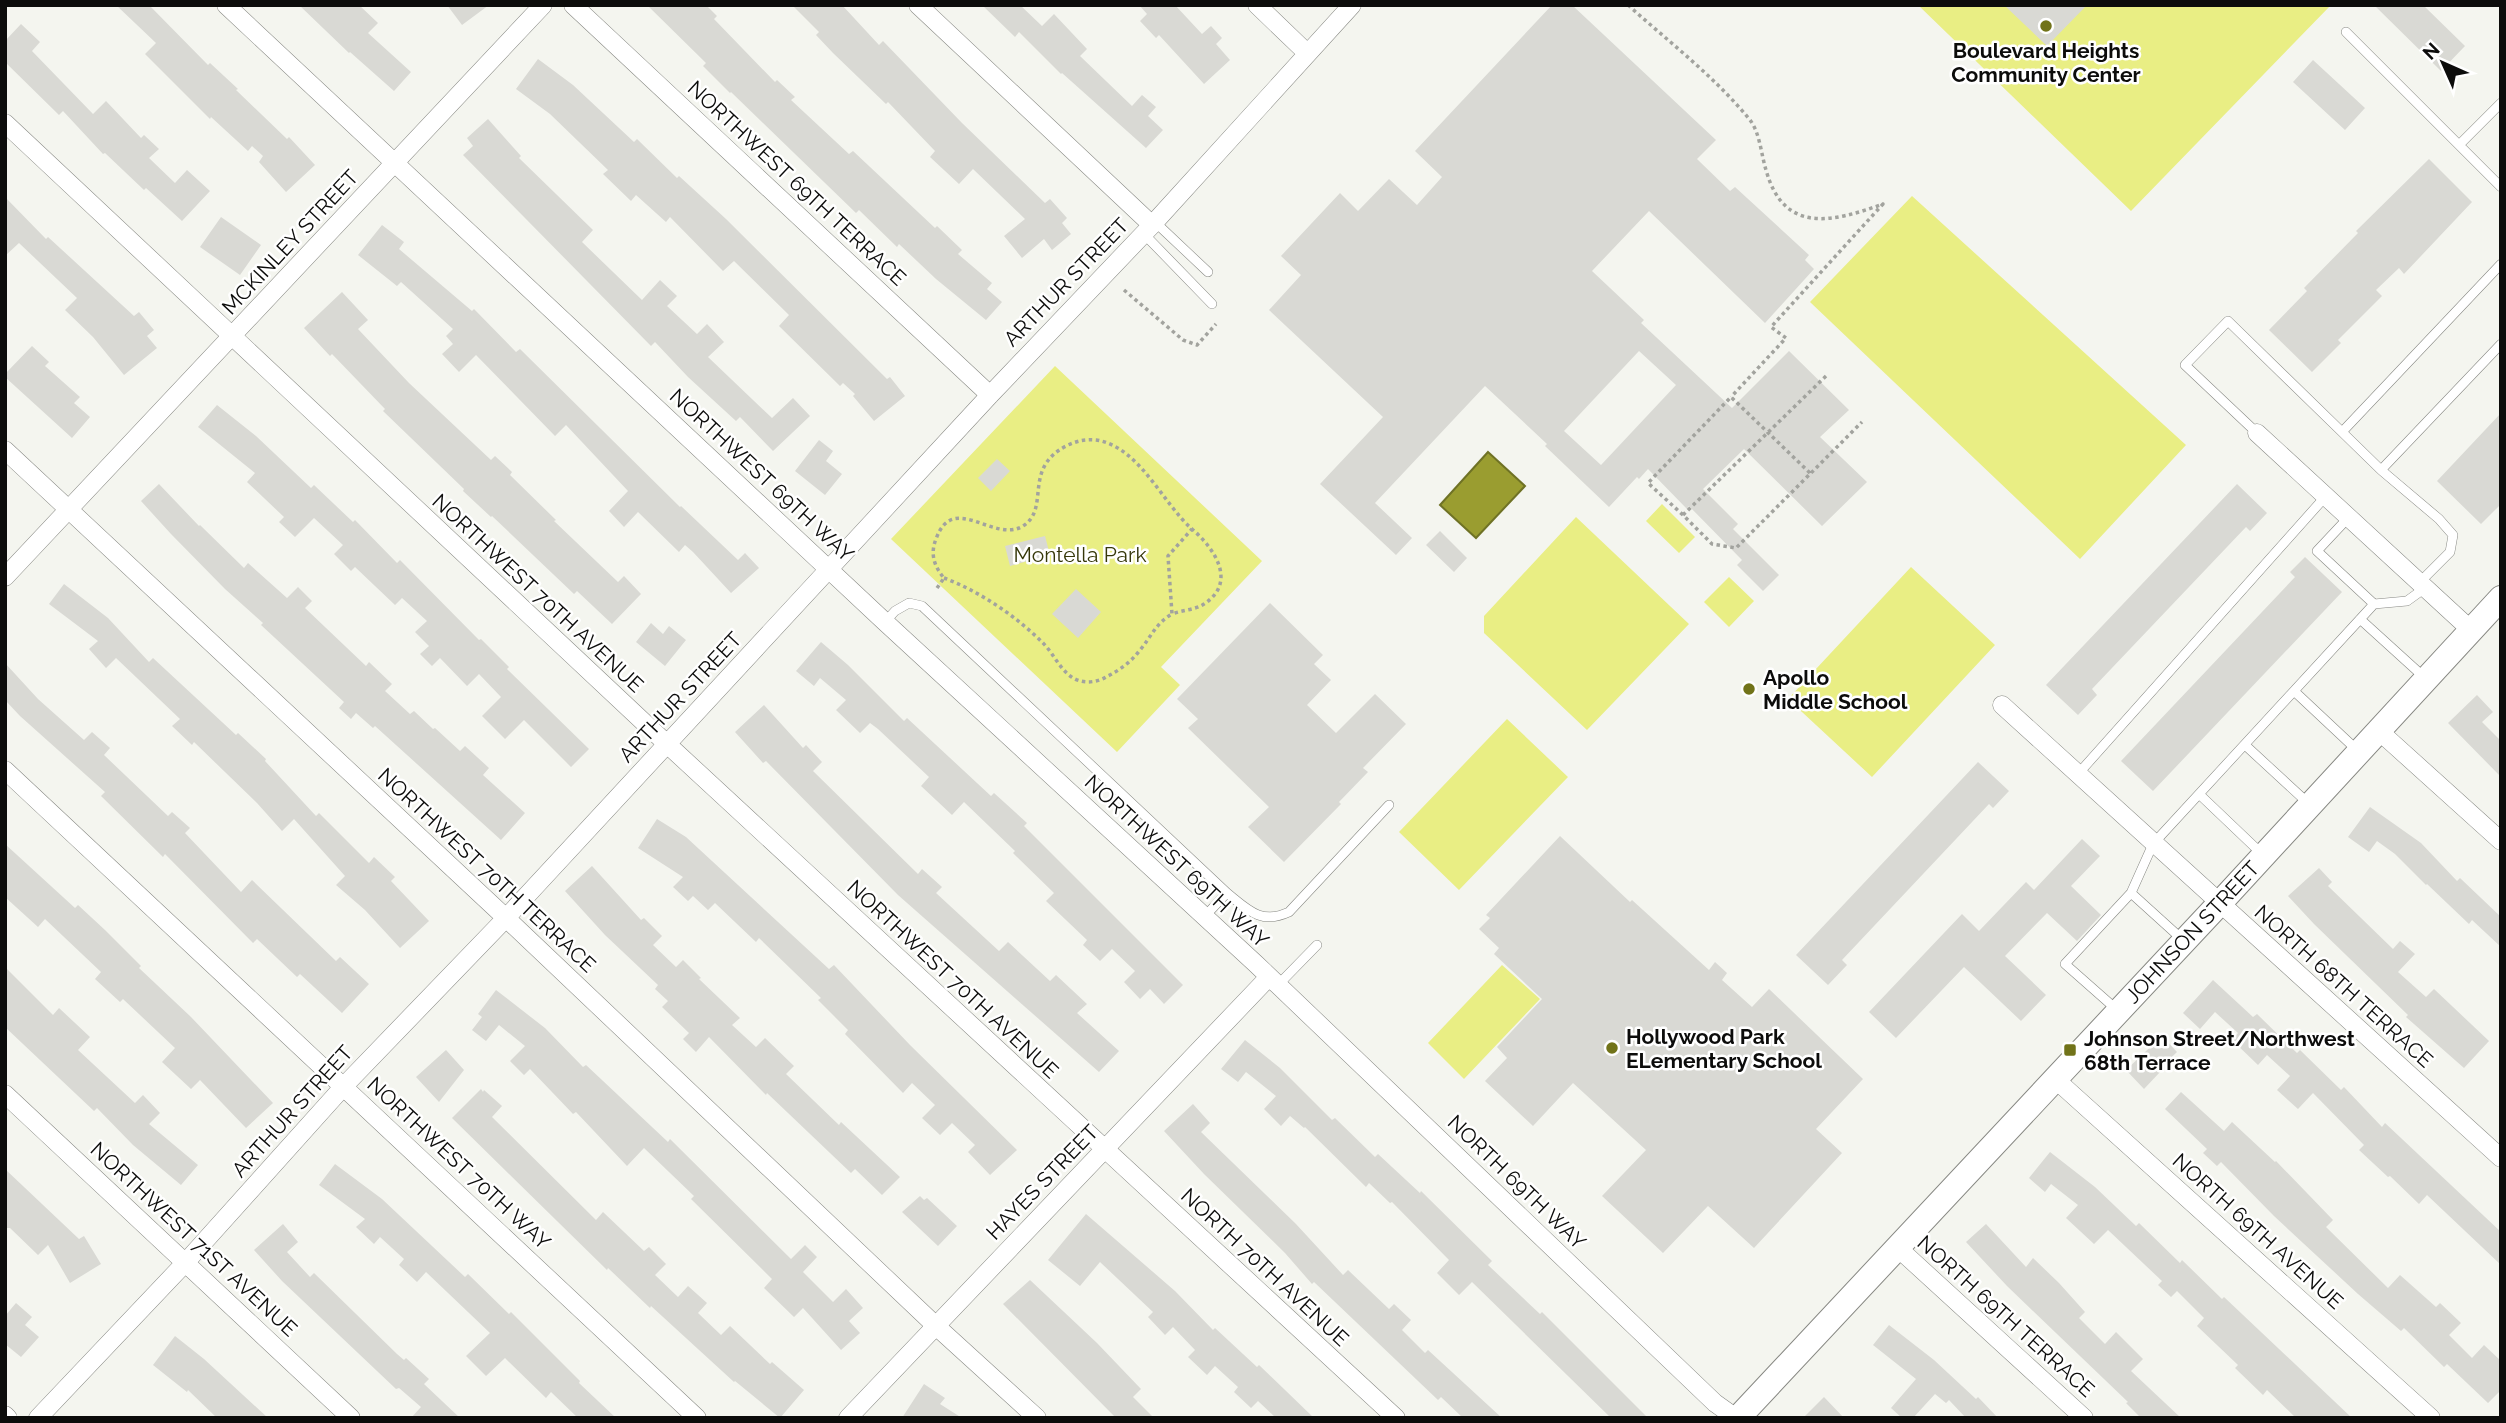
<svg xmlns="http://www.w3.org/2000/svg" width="2506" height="1423" font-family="Raleway,sans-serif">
<rect width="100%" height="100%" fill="#f4f5ef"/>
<!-- green -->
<path fill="#e9ee84" d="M1918 5H2331L2131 211Z
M1912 196 2186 445 2080 559 1810 302Z
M1055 366 1262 561 1161 667 1180 685 1117 752 891 539Z
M1662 504 1695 537 1679 553 1646 521Z
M1576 517 1689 624 1587 730 1484 633V616Z
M1911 567 1995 645 1872 777 1788 699Z
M1729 577 1754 601 1729 627 1704 602Z
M1507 719 1568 777 1459 890 1399 832Z
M1502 965 1540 999 1464 1079 1428 1043Z"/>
<!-- water -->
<path fill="#9a9d30" stroke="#6f7225" stroke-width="2" d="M1488 452 1525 486 1476 538 1440 505Z"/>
<!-- building -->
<path fill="#d9d9d4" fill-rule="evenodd" d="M116 5H149L208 65 210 63 238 89 236 90 287 139 289 137 315 165 286 192 259 162 263 156 252 146 248 151 211 117 210 119 145 54 156 43Z
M299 5H359L378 23 368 33 411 72 394 91 350 52 349 53Z
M447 5H489L462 25Z
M647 5H706L717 16 714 19 775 82 777 80 795 97 791 100 849 154 853 151 935 228 937 226 962 250 958 254 992 283 987 289 1002 302 986 320 936 279 899 244 897 247 859 210 856 213 731 92 730 93 703 66 706 63Z
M792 5H842L879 45 883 41 962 123 1045 203 1050 199 1067 218 1062 223 1071 234 1052 250 1044 239 1022 258 1004 236 1025 219 973 169 959 184 930 157 935 151 888 102 886 104 833 53 816 35 819 32Z
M982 5H1020L1042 26 1054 14 1087 49 1080 56 1132 106 1142 95 1156 107 1148 116 1163 130 1146 148 1062 73 1061 74 1019 32 1015 37Z
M1139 5H1175L1202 34 1211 26 1222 38 1216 44 1230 60 1204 84 1159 35 1156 38 1140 21 1147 14Z
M1552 5H1572L1716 140 1697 159 1730 191 1735 187 1809 255 1805 260 1814 269 1765 323 1649 211 1592 271 1644 320 1641 323 1732 408 1789 351 1849 410 1820 437 1867 482 1822 526 1744 449 1703 489 1738 524 1733 529 1779 575 1763 591 1737 565 1742 560 1689 506 1687 509 1648 469 1639 479 1637 477 1609 507 1545 446 1547 444 1485 386 1375 503 1412 538 1396 555 1320 484 1383 417 1269 310 1301 275 1281 256 1340 193 1358 211 1389 179 1417 205 1442 177 1415 151ZM1639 351 1676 385 1601 465 1564 431Z
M2004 5H2087L2047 46Z
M2374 5H2423L2465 46 2441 71Z
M21 24 40 42 32 51 93 114 106 101 141 138 144 135 159 149 149 158 175 183 187 170 210 191 182 221 146 188 144 190 105 153 103 154 63 111 59 115 5 62V41Z
M538 59 573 85 634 142 637 139 677 178 679 176 726 219 887 379 890 377 905 396 874 421 853 396 855 394 843 383 840 386 779 326 789 315 734 261 723 271 670 217 666 222 636 195 631 201 603 174 608 170 550 114 516 89Z
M2313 60 2365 108 2345 130 2293 82Z
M488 119 521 156 519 158 593 230 582 242 642 300 660 280 677 296 667 306 697 334 707 324 724 342 708 357 772 418 793 398 810 416 773 451 740 417 736 421 688 377 655 342 651 346 463 155 473 146 467 138Z
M2429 159 2472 202 2404 274 2399 268 2376 290 2382 296 2338 340 2341 343 2312 372 2269 330 2307 291 2304 288 2358 233 2356 231Z
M5 197 46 239 48 237 134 316 139 312 154 330 147 336 157 348 124 375 93 337 65 310 77 298 19 243 5 256Z
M221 217 261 245 240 275 200 247Z
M382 225 404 242 399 249 472 311 474 309 516 352 520 349 680 507 681 506 738 560 745 553 759 568 731 593 693 552 685 545 679 552 638 512 624 527 609 511 628 491 566 425 555 436 476 355 459 372 442 354 453 344 446 336 453 329 401 282 397 286 358 255Z
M342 292 368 320 358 329 409 383 491 460 495 456 512 472 510 475 556 520 554 521 618 582 624 576 641 594 612 624 577 591 574 594 492 516 491 517 463 491 464 489 383 411 385 409 332 354 330 356 304 328Z
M32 346 49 362 45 366 80 397 74 403 90 417 72 438 5 377V374Z
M217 405 256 436 311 488 314 485 353 522 355 520 397 563 400 560 479 640 481 639 509 667 507 669 589 749 571 767 524 720 505 739 482 716 501 697 479 674 467 686 440 658 432 666 420 654 429 646 415 632 427 621 402 598 395 605 355 567 351 571 334 554 343 545 314 518 295 537 279 522 284 517 247 482 255 473 198 427Z
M2501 413V504L2481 524 2437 481Z
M819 440 833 451 826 461 842 474 825 495 795 471Z
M997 459 1010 471 991 491 978 478Z
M159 484 199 526 200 525 244 568 248 563 287 598 298 587 312 601 305 608 366 666 369 662 392 684 385 691 410 714 414 711 433 729 435 728 460 751 465 746 489 768 483 775 525 813 501 840 375 726 373 728 356 713 351 719 339 708 344 702 261 625 263 623 225 589 171 534 141 501Z
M2237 484 2267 513 2250 531 2246 527 2092 689 2097 695 2078 715 2046 685Z
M1440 531 1467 558 1454 572 1426 545Z
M1045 536 1050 555 1010 566 1005 546Z
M2305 557 2342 592 2153 791 2121 761 2295 577 2290 572Z
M64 584 108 618 149 662 153 658 236 735 238 733 266 759 265 761 316 816 319 813 369 863 374 857 395 877 391 881 429 921 400 948 365 910 336 885 345 876 294 819 282 831 257 803 194 742 192 745 172 726 180 719 116 658 106 668 89 649 98 641 49 604Z
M1076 589 1101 612 1078 638 1052 614Z
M1270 603 1323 655 1314 664 1331 680 1307 705 1336 733 1375 694 1406 724 1363 768 1368 772 1339 802 1341 804 1284 862 1248 827 1269 807 1188 728 1198 719 1177 699Z
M651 623 663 634 669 626 686 640 665 666 636 642Z
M821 642 848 665 904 721 907 718 991 796 994 793 1027 823 1024 826 1183 985 1164 1004 1150 989 1140 999 1124 982 1135 971 1112 949 1100 961 1083 945 1087 940 1046 901 1054 893 1013 853 1015 851 964 802 952 815 921 786 929 777 878 729 870 723 860 733 836 710 846 700 820 678 814 686 796 671Z
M5 663 38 699 84 740 92 732 110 748 104 755 168 816 172 812 190 828 185 833 241 892 252 880 336 961 340 957 369 984 342 1013 300 974 297 977 257 939 253 943 165 854 163 857 101 796 105 792 20 716 5 700Z
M2477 695 2493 712 2482 722 2501 741V777L2448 723Z
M764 705 803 748 806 745 822 762 813 771 918 874 922 869 942 887 936 893 999 951 1008 942 1050 981 1056 975 1087 1004 1077 1013 1119 1051 1099 1072 898 895 766 761 763 763 735 732Z
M1978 762 2009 791 1993 808 1989 804 1842 960 1847 965 1828 985 1796 955Z
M2370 807 2421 843 2457 881 2460 878 2501 917V947L2472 920 2469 924 2427 884 2426 885 2395 854 2377 841 2369 852 2348 837Z
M657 819 686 837 829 969 834 965 910 1045 1017 1150 990 1175 968 1152 975 1145 952 1123 940 1135 922 1118 935 1105 912 1083 903 1093 845 1034 848 1030 818 1000 821 998 759 938 756 942 715 903 708 910 693 896 688 901 673 887 683 877 638 848Z
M1560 836 1630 902 1632 900 1709 970 1715 962 1727 973 1722 980 1752 1007 1769 989 1863 1079 1816 1129 1842 1153 1754 1248 1708 1206 1663 1253 1602 1196 1646 1150 1573 1083 1533 1126 1485 1081 1507 1058 1497 1047 1542 999 1494 954 1499 948 1479 929 1490 918 1486 915Z
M2082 839 2100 856 2071 886 2101 915 2077 941 2047 913 2005 956 2046 995 2021 1021 1964 967 1896 1038 1869 1012 1962 914 1979 931 2026 882 2034 890Z
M5 844 75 908 78 905 105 930 141 966 139 968 191 1017 273 1103 246 1128 200 1080 191 1089 162 1062 175 1048 123 999 120 1002 95 979 101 972 45 919 38 927 5 897Z
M592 866 641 920 644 918 662 936 653 945 676 967 683 960 701 978 699 979 740 1018 732 1025 756 1047 765 1038 794 1066 786 1074 839 1125 841 1122 900 1177 882 1195 855 1169 851 1173 767 1093 766 1095 709 1037 696 1052 683 1039 689 1033 662 1007 668 1001 655 989 658 985 605 935 565 891Z
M2319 868 2332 882 2328 886 2393 949 2400 941 2415 954 2398 972 2426 997 2434 989 2489 1041 2464 1068 2406 1017 2408 1015 2314 924 2288 896Z
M5 967 53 1015 59 1008 90 1037 78 1050 135 1103 143 1095 160 1113 149 1124 198 1165 181 1185 133 1145 97 1108 94 1111 5 1027Z
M2213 980 2253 1017 2257 1014 2297 1053 2300 1050 2341 1090 2344 1087 2382 1127 2385 1123 2501 1232V1265L2427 1195 2419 1204 2390 1176 2388 1177 2359 1150 2364 1145 2313 1093 2298 1109 2277 1090 2290 1076 2267 1055 2258 1065 2232 1040 2238 1033 2215 1012 2200 1029 2183 1013Z
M496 990 545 1028 583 1067 586 1065 668 1142 670 1139 791 1259 805 1245 817 1257 803 1272 833 1302 846 1289 863 1308 849 1321 860 1333 841 1350 803 1308 794 1317 764 1288 772 1279 691 1199 694 1196 644 1148 627 1166 576 1112 573 1114 530 1069 524 1075 510 1061 525 1046 499 1025 486 1041 472 1030 482 1017 478 1014Z
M2162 1036 2177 1052 2159 1069 2161 1071 2144 1089 2126 1070Z
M1245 1040 1280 1068 1332 1120 1335 1118 1375 1157 1378 1154 1420 1193 1421 1191 1492 1261 1488 1265 1540 1314 1542 1312 1648 1418H1611L1472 1282 1459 1295 1437 1273 1449 1260 1392 1202 1390 1203 1369 1183 1366 1187 1305 1127 1304 1128 1290 1116 1281 1126 1264 1109 1276 1096 1246 1072 1238 1082 1221 1069Z
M446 1050 464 1070 439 1102 416 1077Z
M481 1089 483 1092 484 1090 502 1106 492 1117 596 1220 603 1212 644 1251 649 1247 666 1264 655 1275 678 1297 688 1286 707 1303 698 1313 721 1335 730 1326 770 1364 772 1362 804 1390 780 1418 735 1381 734 1382 651 1306 650 1308 608 1268 607 1270 452 1118Z
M2181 1092 2224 1131 2232 1122 2275 1162 2276 1161 2333 1220 2326 1227 2388 1288 2400 1275 2436 1307 2440 1303 2461 1323 2449 1335 2472 1358 2484 1345 2501 1361V1390L2488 1403 2447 1364 2444 1367 2404 1328 2401 1331 2358 1294 2274 1216 2221 1162 2217 1166 2203 1153 2207 1149 2165 1109Z
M1193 1104 1210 1123 1201 1132 1296 1224 1343 1275 1348 1270 1389 1309 1394 1304 1411 1320 1402 1330 1425 1353 1428 1350 1502 1418H1463L1441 1397 1438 1400 1314 1282 1312 1284 1285 1253 1204 1174 1164 1131Z
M2050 1152 2095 1187 2136 1226 2139 1223 2180 1263 2182 1260 2222 1299 2224 1297 2352 1418H2296L2267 1390 2263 1395 2235 1368 2238 1365 2197 1326 2204 1318 2177 1291 2171 1297 2158 1285 2162 1281 2108 1230 2094 1244 2066 1218 2078 1205 2051 1184 2045 1192 2029 1178Z
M335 1164 382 1199 465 1277 468 1274 509 1314 511 1312 580 1381 579 1383 616 1418H578L551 1392 546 1398 505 1358 486 1376 466 1356 490 1333 426 1272 417 1282 399 1265 404 1259 380 1237 374 1244 356 1227 365 1219 319 1185Z
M5 1169 79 1239 84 1236 101 1264 70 1283 48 1245 38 1255 10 1228H5Z
M920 1196 924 1200 927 1198 957 1226 938 1246 902 1212Z
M1086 1214 1175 1291 1213 1330 1215 1328 1257 1367 1259 1365 1314 1418H1276L1258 1401 1251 1408 1234 1392 1238 1387 1215 1366 1207 1375 1188 1357 1195 1350 1173 1327 1165 1335 1148 1317 1153 1312 1100 1262 1080 1286 1048 1260Z
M283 1224 298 1242 287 1252 310 1277 314 1273 397 1354 404 1360 406 1358 429 1379 424 1384 460 1418H411L421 1407 399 1388 396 1389 282 1281 254 1250Z
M1986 1224 2026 1267 2033 1258 2059 1283 2085 1312 2079 1318 2105 1344 2116 1332 2143 1359 2131 1371 2181 1418H2141L2126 1403 2128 1402 2007 1286 1966 1242Z
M1030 1280 1097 1343 1141 1389 1133 1397 1154 1418H1116L1003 1304Z
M16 1303 32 1317 25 1325 39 1337 21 1357 5 1344V1316Z
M1889 1325 1934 1360 1976 1399 1978 1397 1998 1418H1966L1949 1400 1946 1403 1935 1394 1913 1418H1902L1891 1408 1916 1379 1873 1345Z
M175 1336 204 1359 268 1418H217L188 1390 187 1392 153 1365Z
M924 1384 945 1398 940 1404 962 1418H902Z
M1824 1397 1844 1418H1803Z"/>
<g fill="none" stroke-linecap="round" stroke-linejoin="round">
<defs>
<path id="lane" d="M2346 32 2501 187
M2459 145 2501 103
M1155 222 1208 272
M1144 234 1212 304
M2501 264 2342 432 2381 470 2501 344
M2257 433 2185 365 2228 321 2342 432
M2381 470 2439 519 2453 535 2450 552 2419 583
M2348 518 2317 551 2374 604
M2360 619 2425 678
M885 622 895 611 909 603 922 606 1227 893C1248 910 1261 925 1289 912L1389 805
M2294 691 2358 751
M2245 745 2309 804
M2078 774 2325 497
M2199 794 2262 854
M2131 893 2184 941
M1204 917 1227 893
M1277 986 1317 945
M2116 1009 2065 964 2131 893 2153 844 2374 604 2407 601 2425 588"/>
<path id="street" d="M226 5 885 622 1256 964 1715 1403 1736 1418
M573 5 990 395
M918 5 1152 225
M1257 5 1307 53
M5 123 667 744 1396 1418
M2257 433 2471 630
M5 450 506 918 936 1326 1037 1418
M5 577 543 5
M2002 705 2501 1158
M2379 731 2501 841
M5 770 697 1418
M2054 1078 2431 1418
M5 1094 351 1418
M1898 1248 2084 1418
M5 1415 8 1418
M38 1418 185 1263 344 1086 506 918 990 395 1152 225 1352 5
M848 1418 1268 978"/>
<path id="secondary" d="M1738 1418 2219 904 2501 598"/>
</defs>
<!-- lane casing -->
<use href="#lane" stroke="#878883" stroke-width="10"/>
<!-- street casing -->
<use href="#street" stroke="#878883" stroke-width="19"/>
<!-- secondary casing -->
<use href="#secondary" stroke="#878883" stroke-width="26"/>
<!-- path -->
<path stroke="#a2a39e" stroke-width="3.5" stroke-dasharray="3.5 3.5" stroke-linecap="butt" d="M1628 5C1669 42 1715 77 1750 120 1760 133 1761 154 1766 170 1784 235 1833 222 1883 204L1771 327 1786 338 1731 397
M1124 290 1183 340 1197 345 1216 324
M1826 376 1683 515 1712 544 1736 548 1862 422
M1683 515 1648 483 1731 397 1811 474
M944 578C979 591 1016 616 1043 643 1054 654 1061 672 1075 679 1085 684 1098 682 1106 677 1120 670 1131 662 1140 650 1151 637 1156 623 1172 614
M937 588 944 578C934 566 930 554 936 539 953 491 994 544 1023 526 1051 508 1022 469 1066 446 1076 441 1085 439 1096 440 1139 446 1163 504 1192 529L1168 556 1172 614C1182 610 1195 610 1204 604 1238 582 1214 548 1192 529"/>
<!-- lane -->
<use href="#lane" stroke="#fff" stroke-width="9"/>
<!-- street -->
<use href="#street" stroke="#fff" stroke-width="18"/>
<!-- secondary -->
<use href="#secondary" stroke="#fff" stroke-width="24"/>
</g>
<!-- markers -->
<g fill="#717319" stroke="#fff" stroke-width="2.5">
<circle cx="2046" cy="26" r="7"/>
<circle cx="1749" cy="689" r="7"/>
<circle cx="1612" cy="1048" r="7"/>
<rect x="2063" y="1043" width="14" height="14" rx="3.5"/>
</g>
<g text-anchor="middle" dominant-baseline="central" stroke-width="5" stroke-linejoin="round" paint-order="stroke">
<!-- poi labels -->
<g font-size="21" font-weight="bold" fill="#0c0c0b" stroke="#fff" text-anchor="start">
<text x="2046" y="50" text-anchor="middle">Boulevard Heights<tspan x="2046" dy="24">Community Center</tspan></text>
<text x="1763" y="677">Apollo<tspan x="1763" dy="24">Middle School</tspan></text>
<text x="1626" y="1036">Hollywood Park<tspan x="1626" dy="24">ELementary School</tspan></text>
<text x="2084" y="1038">Johnson Street/Northwest<tspan x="2084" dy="24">68th Terrace</tspan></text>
</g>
<!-- street labels -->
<g font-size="21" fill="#0c0c0b" stroke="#fff">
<text transform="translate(797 183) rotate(43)">NORTHWEST 69TH TERRACE</text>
<text transform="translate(290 242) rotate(-47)">MCKINLEY STREET</text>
<text transform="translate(1066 282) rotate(-46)">ARTHUR STREET</text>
<text transform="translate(762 475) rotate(43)">NORTHWEST 69TH WAY</text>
<text transform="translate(538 593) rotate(43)">NORTHWEST 70TH AVENUE</text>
<text transform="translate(680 697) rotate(-47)">ARTHUR STREET</text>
<text transform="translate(1177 861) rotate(43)">NORTHWEST 69TH WAY</text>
<text transform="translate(487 870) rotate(43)">NORTHWEST 70TH TERRACE</text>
<text transform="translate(2192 932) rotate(-47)">JOHNSON STREET</text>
<text transform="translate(953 979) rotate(43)">NORTHWEST 70TH AVENUE</text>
<text transform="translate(2344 986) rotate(42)">NORTH 68TH TERRACE</text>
<text transform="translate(292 1111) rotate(-48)">ARTHUR STREET</text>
<text transform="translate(459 1163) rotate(43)">NORTHWEST 70TH WAY</text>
<text transform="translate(1042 1182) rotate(-46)">HAYES STREET</text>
<text transform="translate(1517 1182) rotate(44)">NORTH 69TH WAY</text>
<text transform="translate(2258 1231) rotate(42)">NORTH 69TH AVENUE</text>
<text transform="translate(194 1239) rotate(43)">NORTHWEST 71ST AVENUE</text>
<text transform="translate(1265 1267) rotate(43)">NORTH 70TH AVENUE</text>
<text transform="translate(2006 1316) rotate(42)">NORTH 69TH TERRACE</text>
</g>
<!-- park labels -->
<g font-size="21" fill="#36380a" stroke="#fff">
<text x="1080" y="554">Montella Park</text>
</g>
</g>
<!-- border -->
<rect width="2506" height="1423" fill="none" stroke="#0c0c0b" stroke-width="14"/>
<!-- north arrow -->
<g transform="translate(2443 63) rotate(315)" stroke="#ffffff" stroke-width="5" paint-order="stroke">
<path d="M0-5L12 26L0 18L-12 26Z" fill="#0c0c0b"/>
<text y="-10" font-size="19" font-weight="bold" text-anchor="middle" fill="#0c0c0b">N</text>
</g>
</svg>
